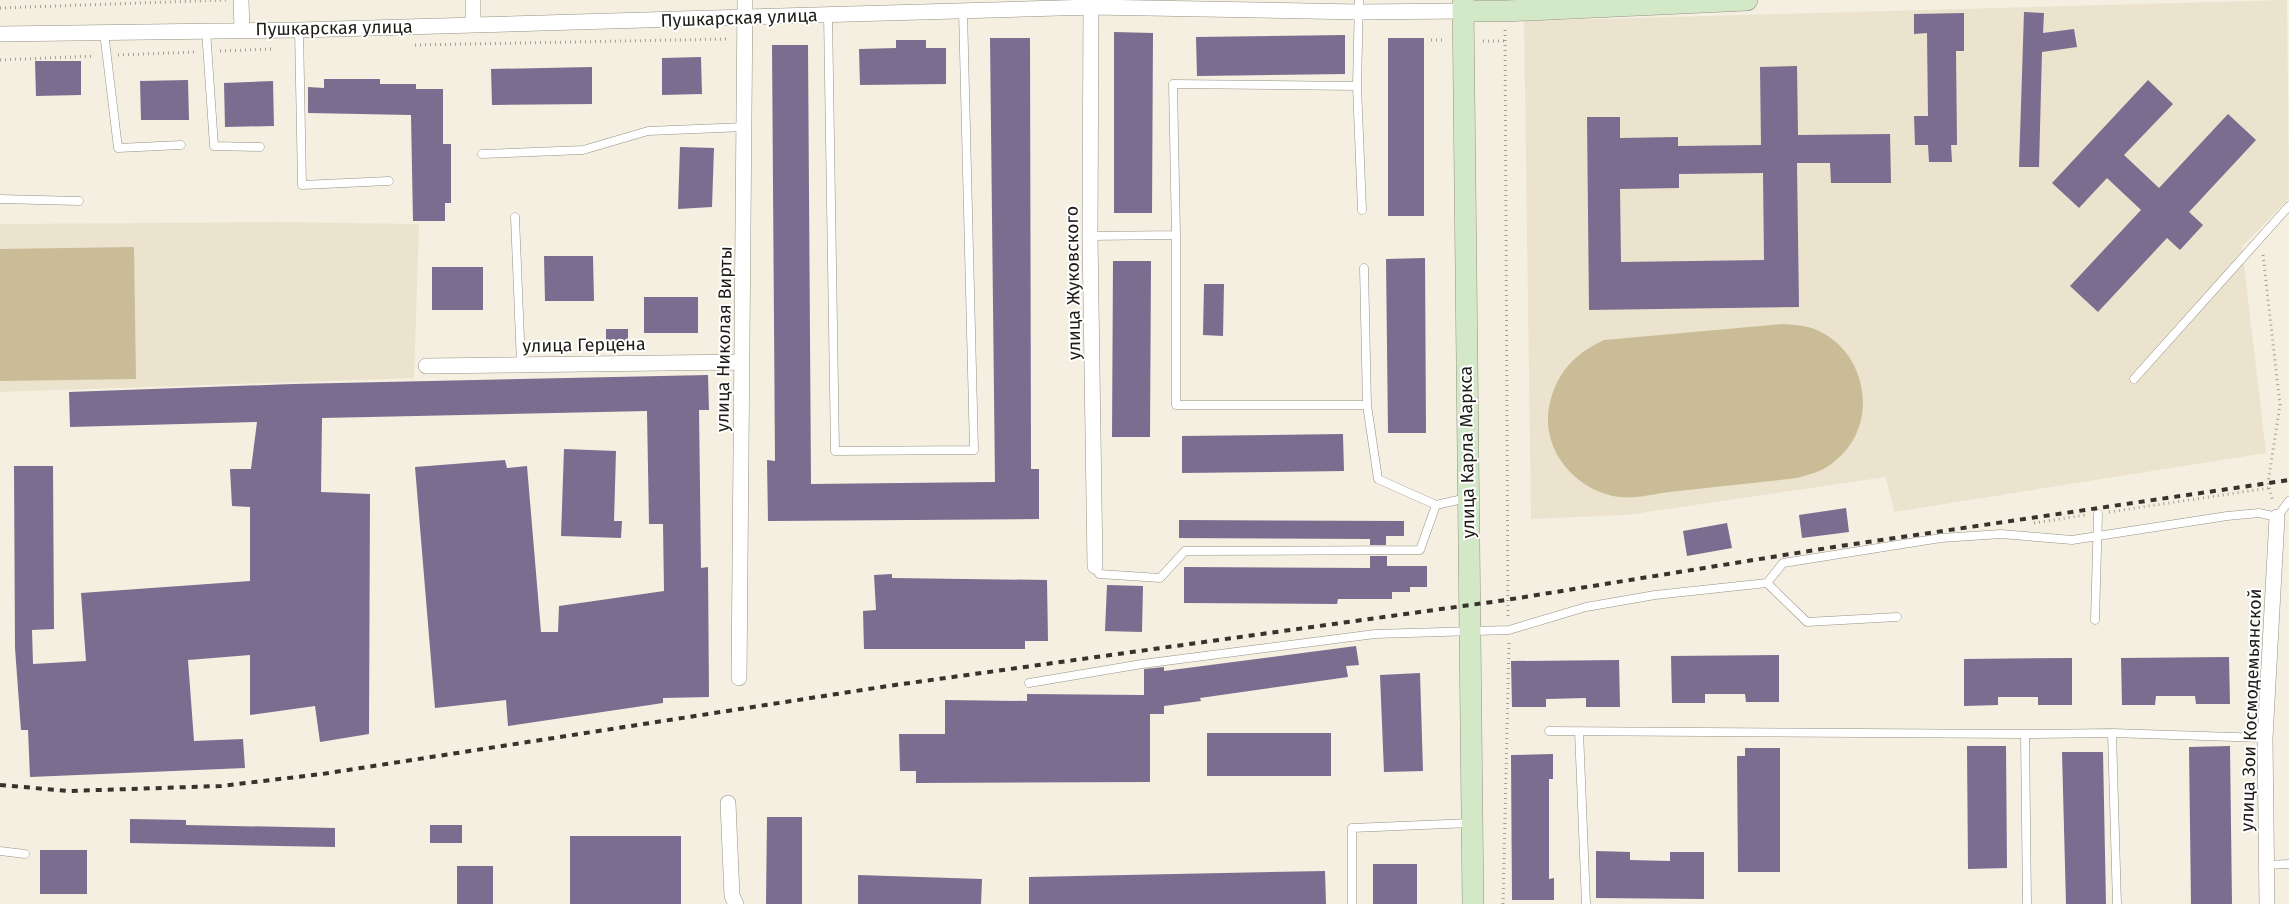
<svg xmlns="http://www.w3.org/2000/svg" width="2289" height="904" font-family="'Fira Sans',sans-serif">
<rect width="100%" height="100%" fill="#f4efe0"/>
<!-- built -->
<path fill="#ebe3cd" d="M2287 0 2289 198 2242 247 2266 453 1894 512 1886 477 1627 515 1531 519 1524 21Z
M275 222 419 224 414 378 0 392V224Z"/>
<!-- green -->
<path fill="#c9bc97" d="M134 247 136 379 0 381V249Z
M1782 324C1795 325 1807 325 1819 331 1869 355 1879 426 1835 461 1824 471 1811 474 1797 478 1754 483 1712 487 1669 492 1654 494 1635 499 1620 497 1577 492 1541 451 1549 407 1556 373 1574 354 1604 340Z"/>
<!-- building -->
<path fill="#7a6d8f" fill-rule="evenodd" d="M2024 12 2044 13 2043 33 2074 29 2077 47 2042 52 2039 167H2019Z
M1964 13V51H1956L1957 145H1951L1952 162H1929L1928 145H1915L1914 116H1928L1927 33 1914 34V14Z
M1114 32 1153 33 1152 213H1114Z
M1345 35V74L1197 76 1196 37Z
M990 38H1030L1031 469H1039V519L768 521 767 460 775 461 772 45H808L811 484 995 482Z
M1388 38H1424V216H1388Z
M896 40H926V48H946V84L860 85 859 49 896 48Z
M701 57 702 94 662 95V58Z
M35 61H81V95L36 96Z
M1797 66 1798 135 1890 134 1891 183H1831L1830 163H1797L1799 307 1589 310 1587 117H1620V138L1678 137V146L1761 145 1760 67ZM1763 173 1764 260 1621 262 1620 189 1679 188V174Z
M592 67V104L492 105 491 69Z
M324 79H380V84H416V89H443V144H451V203H445V221H413L411 115 308 113V87L324 88Z
M188 80 189 120H141L140 81Z
M2148 80 2173 104 2124 155 2159 188 2228 114 2256 140 2189 212 2203 225 2180 250 2167 238 2098 312 2070 286 2141 210 2107 178 2079 208 2052 183Z
M273 81 274 126 225 127 224 83Z
M680 147 714 148 712 207 678 209Z
M544 256H593L594 301H545Z
M1425 258 1426 433H1388L1386 259Z
M1113 261H1151L1150 437H1112Z
M432 267H483V310H432Z
M1204 284H1224L1223 336 1203 335Z
M644 297H698V333H644Z
M606 329H628V349H606Z
M708 375 709 410H699L701 568 708 567 709 697 663 698V703L508 726 506 700 435 708 415 467 505 460 507 468 527 466 541 632H558L559 606 664 591 663 524H649L647 411 322 418 321 492 370 494 369 734 320 742 315 706 250 715V655L188 660 194 741 243 739 245 768 30 777 28 730H21L15 648 14 466H53L54 629 32 630 33 664 86 661 81 593 250 581V507L232 506 230 469H251L257 422 70 427 69 392 293 384Z
M1343 434 1344 471 1182 473V436Z
M564 449 616 451 614 521H622L621 538 561 536Z
M1846 508 1849 532 1802 538 1799 515Z
M1179 520 1404 521V536H1386V545H1370V539L1179 538Z
M1727 523 1732 548 1687 556 1683 531Z
M1370 556H1387V566H1427V587H1410V592H1392V599H1338L1337 604 1184 603V567L1370 568Z
M892 574V578L1047 580 1048 641H1025V649H864L863 611 876 610 874 575Z
M1107 585 1143 586 1142 632 1105 631Z
M1356 646 1359 665 1346 666 1348 677 1200 698 1201 701 1164 706V714H1150V782L916 783V771H900L899 734H945V700L1027 701V694L1144 695V669L1164 667V671Z
M1779 655V702H1746L1745 694H1705V703H1672L1671 656Z
M2229 657 2230 704H2196L2195 696H2156L2155 705H2122L2121 658Z
M2072 658V705H2038V697H1998V705L1964 706V659Z
M1619 660 1620 707H1586V698L1546 699V707H1512L1511 661Z
M1420 673 1423 771 1384 772 1380 675Z
M1207 733H1331V776H1207Z
M1967 746H2006L2007 868 1968 869Z
M2230 746 2232 904H2191L2189 747Z
M1745 748H1780V872H1738L1737 756H1745Z
M2062 752H2103L2106 904H2066Z
M1553 754V779H1549V879L1554 878V900H1512L1511 755Z
M767 817H802V904H766Z
M130 819 186 820V825L335 828V847L130 843Z
M430 825H462V843H430Z
M570 836H681V904H570Z
M40 850H87V894H40Z
M1596 851 1630 852V860L1670 861V852H1704V899L1596 898Z
M1373 864H1417V904H1373Z
M457 866H493V904H457Z
M1325 871 1326 904H1029V877Z
M858 875 982 879 981 904H858Z"/>
<g fill="none" stroke-linecap="round" stroke-linejoin="round">
<defs>
<path id="lane" d="M828 15 835 451 974 450 963 11
M206 30 214 146 260 147
M299 30 302 185 389 181
M104 32 118 148 181 145
M1357 86 1362 210
M482 154 583 150 648 131 745 127
M0 199 79 201
M515 217 521 364
M1176 235 1173 84 1357 86 1359 0
M1090 236 1176 235V405H1367
M1364 268 1367 405 1378 479 1436 505
M2134 379 2289 206
M1095 566 1099 574 1160 578 1185 551 1420 550 1436 505 1467 498
M1767 583 1807 622 1897 617
M2095 620 2098 514
M1029 683 1142 664 1375 634 1509 630 1586 607 1655 595 1767 583 1783 563 1941 538 2001 534 2072 540 2227 516 2259 513 2277 517 2289 501
M1549 731 2025 734
M1579 731 1586 904
M2112 733 2265 738
M0 851 25 854
M2266 865 2289 864
M1352 904V828L1471 823
M2027 904 2025 734 2112 733 2117 904"/>
<path id="street" d="M241 0 242 29
M473 0V25
M1091 0 1090 236 1095 566
M0 34 299 30 1092 7 1359 12 1463 11
M426 366 742 362
M739 678 745 0
M728 803 732 896 736 904
M2267 904 2265 738 2277 517"/>
<path id="secondary" d="M1463 0 1473 904
M1463 11H1506L1747 0"/>
</defs>
<!-- lane casing -->
<use href="#lane" stroke="#969183" stroke-width="9"/>
<!-- street casing -->
<use href="#street" stroke="#969183" stroke-width="16"/>
<!-- secondary casing -->
<use href="#secondary" stroke="#969183" stroke-width="22"/>
<!-- path -->
<path stroke="#a29e93" stroke-width="3" stroke-dasharray="1 4" stroke-linecap="butt" d="M0 8 226 0
M1505 30 1508 618
M1431 40H1444
M1483 41H1505
M415 45 729 39
M220 51 272 49
M118 55 197 52
M0 60 94 56
M2263 255 2280 405 2268 483 2273 502
M2109 512 2269 488
M2034 523 2085 515
M1503 904 1509 642"/>
<!-- lane -->
<use href="#lane" stroke="#fff" stroke-width="8"/>
<!-- street -->
<use href="#street" stroke="#fff" stroke-width="15"/>
<!-- secondary -->
<use href="#secondary" stroke="#d3e8c6" stroke-width="21"/>
<!-- rail -->
<path stroke="#35332d" stroke-width="4" stroke-dasharray="6 6" stroke-linecap="butt" d="M0 785 69 791 221 786 322 774 888 686 1506 600 1834 547 2289 480"/>
</g>
<g text-anchor="middle" dominant-baseline="central" stroke-width="4" stroke-linejoin="round" paint-order="stroke">
<!-- street labels -->
<g font-size="18" fill="#1e1c17" stroke="#fff">
<text transform="translate(739 18) rotate(-2)">Пушкарская улица</text>
<text transform="translate(334 28) rotate(-1)">Пушкарская улица</text>
<text transform="translate(1073 283) rotate(-91)">улица Жуковского</text>
<text transform="translate(724 339) rotate(-89)">улица Николая Вирты</text>
<text transform="translate(584 345) rotate(-1)">улица Герцена</text>
<text transform="translate(1467 452) rotate(-91)">улица Карла Маркса</text>
<text transform="translate(2251 710) rotate(-88)">улица Зои Космодемьянской</text>
</g>
</g>
</svg>
